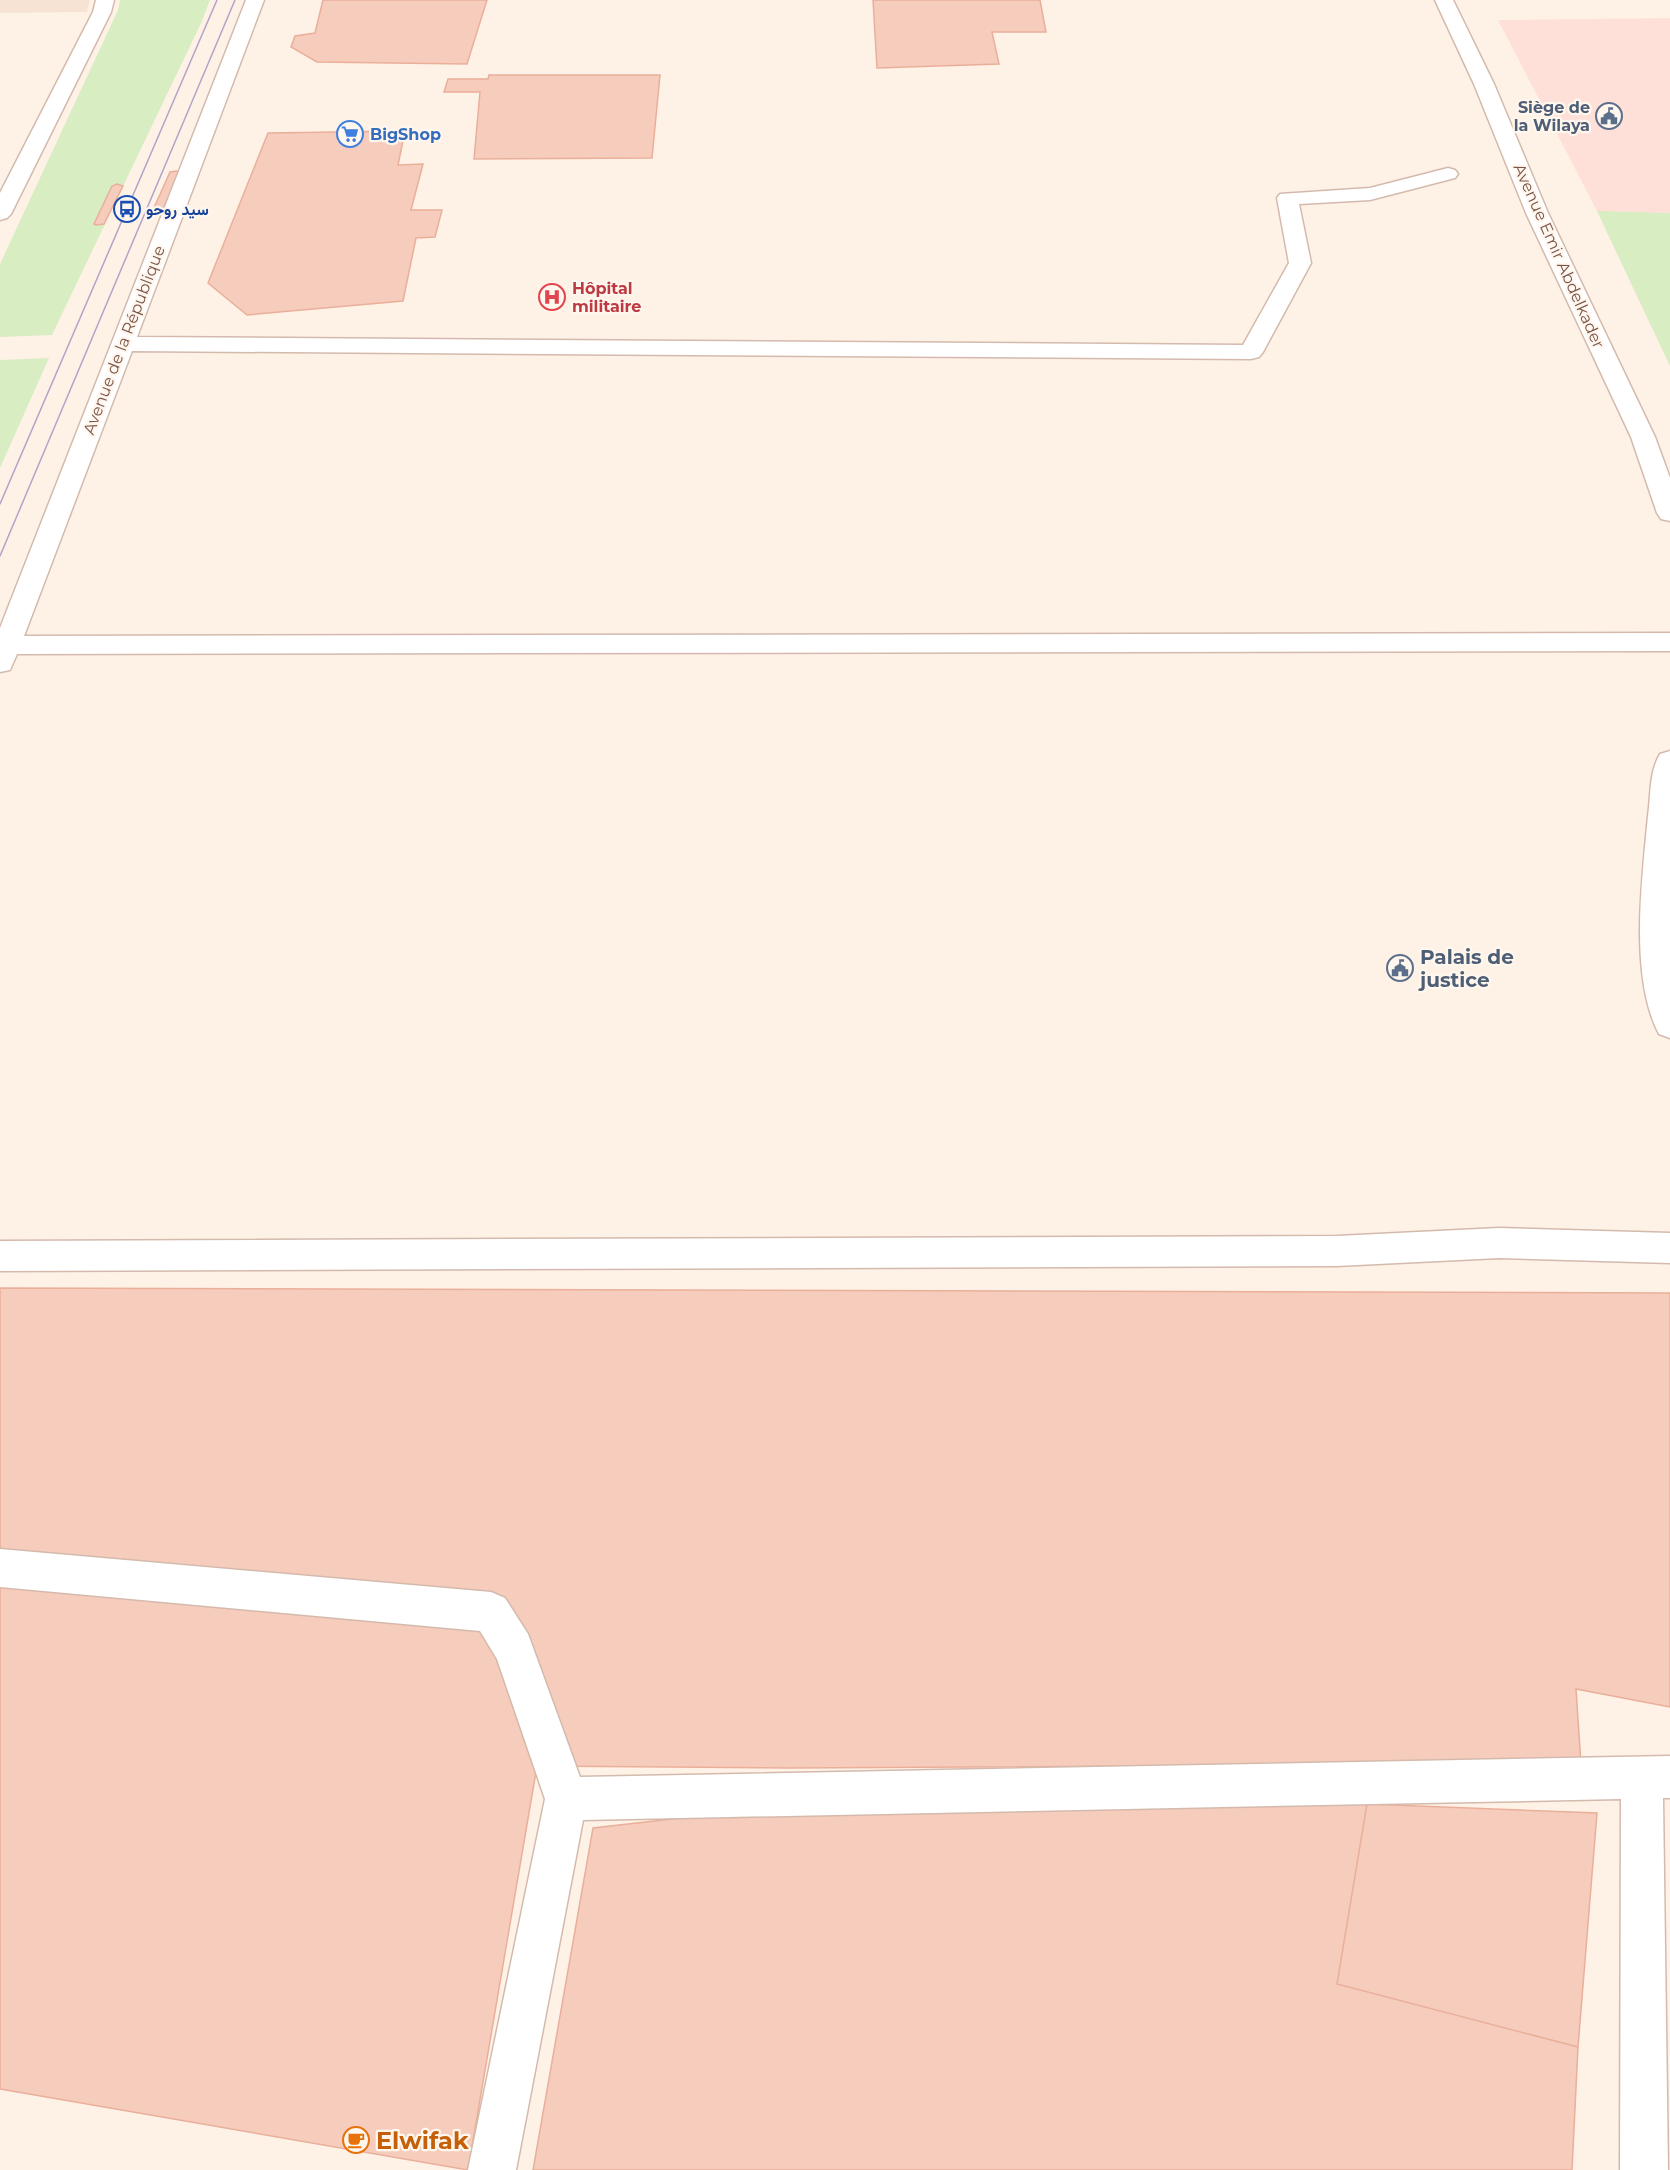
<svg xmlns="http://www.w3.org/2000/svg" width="1670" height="2170" font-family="Montserrat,Vazirmatn,sans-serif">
<rect width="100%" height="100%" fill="#fef2e6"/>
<!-- residential -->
<path fill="#f6e3d4" d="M0 0H90L87 12 0 13Z"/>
<!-- commercial -->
<path fill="#ffe0d9" d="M1670 18V366L1597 211 1498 20Z"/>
<!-- green -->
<path fill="#d9edc3" d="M120 0H210L202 21 52 335 0 337V264L118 10Z
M1597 211 1670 213V366Z
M49 358 0 468V360Z"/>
<!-- building -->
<path fill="#f6ccbc" stroke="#eaaf9b" stroke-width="1.5" d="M323 0H487L467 64 317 62 291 47 295 36 315 33Z
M873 0H1040L1046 32H992L999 64 877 68Z
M489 75H660L652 158 474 159 480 92H444L448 79H488Z
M405 131 398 165 423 164 411 210H442L435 237 416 238 403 301 247 315 208 283 268 133Z
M177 171 180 172 163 209 153 210 170 172Z
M117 184 123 186 104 224 96 225 94 224 112 186Z
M0 1288 1670 1293V1707L1576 1689 1581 1764 789 1768 537 1766 468 2170 0 2089Z
M890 1794 1367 1804 1337 1984 1578 2047 1572 2170H533L593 1828Z
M1367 1804 1597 1813 1578 2047 1337 1984Z"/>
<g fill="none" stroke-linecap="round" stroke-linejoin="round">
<defs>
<path id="minor" d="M96 0H114L111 12 11 214 7 218 0 220V193L93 12Z
M246 0H264L137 337 1243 345 1289 263 1277 198 1280 194 1370 188 1448 168 1455 170 1458 174 1455 178 1370 200 1299 204 1311 263 1263 352 1259 357 1251 359 132 351 24 636 1670 633V651L17 654 10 670 0 672V628Z
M1435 0H1453L1494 84 1548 213 1655 437 1670 478V521L1661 519 1657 513 1631 437 1526 213 1474 84Z
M1670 751V1038L1659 1034C1629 977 1642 879 1648 816 1651 796 1649 772 1660 754Z
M1499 1228 1670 1233V1263L1499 1258 1337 1266 0 1271V1241L1337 1236Z
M0 1549 491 1592 505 1598 528 1634 580 1777 1670 1756V1798H1663L1668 2170H1620L1621 1799 583 1820 516 2170H468L545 1799 497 1659 480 1631 0 1587Z"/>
</defs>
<!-- minor casing -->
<use href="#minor" stroke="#d4baad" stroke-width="3"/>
<!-- minor -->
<use href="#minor" fill="#fff" fill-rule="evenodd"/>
<!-- tram -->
<path stroke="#b3a3c9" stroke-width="1.5" d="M0 504 217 0
M0 556 235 0"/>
</g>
<!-- icons -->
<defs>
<symbol id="civic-ring" viewBox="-11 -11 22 22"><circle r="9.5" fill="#fff6ee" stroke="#5c6f8a" stroke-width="1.5"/><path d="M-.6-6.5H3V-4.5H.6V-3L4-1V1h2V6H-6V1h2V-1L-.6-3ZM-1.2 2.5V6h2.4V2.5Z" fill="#5c6f8a"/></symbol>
<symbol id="supermarket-ring" viewBox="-11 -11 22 22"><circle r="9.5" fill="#fff6ee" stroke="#3f7fe0" stroke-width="1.5"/><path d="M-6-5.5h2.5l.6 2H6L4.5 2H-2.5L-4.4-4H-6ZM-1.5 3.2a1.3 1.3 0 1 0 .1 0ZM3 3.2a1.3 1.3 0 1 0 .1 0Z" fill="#3f7fe0"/></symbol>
<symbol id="bus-ring" viewBox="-11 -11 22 22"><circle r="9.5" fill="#fff6ee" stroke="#1a4fb4" stroke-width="1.5"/><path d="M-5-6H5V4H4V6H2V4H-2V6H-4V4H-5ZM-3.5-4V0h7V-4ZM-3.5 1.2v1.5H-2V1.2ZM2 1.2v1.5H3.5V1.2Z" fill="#1a4fb4"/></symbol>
<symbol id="hospital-ring" viewBox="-11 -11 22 22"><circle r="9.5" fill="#fff6ee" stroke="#e0444e" stroke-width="1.5"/><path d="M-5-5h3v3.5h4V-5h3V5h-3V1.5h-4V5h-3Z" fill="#e0444e"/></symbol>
<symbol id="cafe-ring" viewBox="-11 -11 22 22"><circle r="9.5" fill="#fff6ee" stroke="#e8710a" stroke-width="1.5"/><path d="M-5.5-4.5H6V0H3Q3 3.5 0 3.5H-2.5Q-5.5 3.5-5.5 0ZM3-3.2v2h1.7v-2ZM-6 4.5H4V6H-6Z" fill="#e8710a"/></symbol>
</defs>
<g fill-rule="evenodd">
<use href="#civic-ring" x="1594" y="101" width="30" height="30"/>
<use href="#supermarket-ring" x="335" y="119" width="30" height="30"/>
<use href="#bus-ring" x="112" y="194" width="30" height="30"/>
<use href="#hospital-ring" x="537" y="282" width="30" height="30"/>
<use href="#civic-ring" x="1385" y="953" width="30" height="30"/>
<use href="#cafe-ring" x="341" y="2125" width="30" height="30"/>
</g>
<g text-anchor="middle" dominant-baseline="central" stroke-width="4.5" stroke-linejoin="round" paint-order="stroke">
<!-- far-service labels -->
<g font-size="16" font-weight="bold" fill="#4e5e75" stroke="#fff6ee" text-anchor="end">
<text x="1590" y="107">Siège de<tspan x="1590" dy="18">la Wilaya</tspan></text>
</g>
<!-- far-shop labels -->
<g font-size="16" font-weight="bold" fill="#366cbe" stroke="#fff6ee" text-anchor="start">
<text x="370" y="134">BigShop</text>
</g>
<!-- far-transit labels -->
<g font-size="16" font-weight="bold" fill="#164399" stroke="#fff6ee" text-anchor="start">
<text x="146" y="209">سيد روحو</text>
</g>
<!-- far-street labels -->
<g font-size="16" fill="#7a5448" stroke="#fff6ee">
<text transform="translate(1559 256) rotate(66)">Avenue Emir Abdelkader</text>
<text transform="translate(124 340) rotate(-69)">Avenue de la République</text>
</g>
<!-- far-health labels -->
<g font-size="16" font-weight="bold" fill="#be3a42" stroke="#fff6ee" text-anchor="start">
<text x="572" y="288">Hôpital<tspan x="572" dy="18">militaire</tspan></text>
</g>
<!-- service labels -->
<g font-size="20" font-weight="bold" fill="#4e5e75" stroke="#fff6ee" text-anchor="start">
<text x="1420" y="957">Palais de<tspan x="1420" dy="23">justice</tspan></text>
</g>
<!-- near-food labels -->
<g font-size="24" font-weight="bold" fill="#c56008" stroke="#fff6ee" text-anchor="start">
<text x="376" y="2140">Elwifak</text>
</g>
</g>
</svg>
